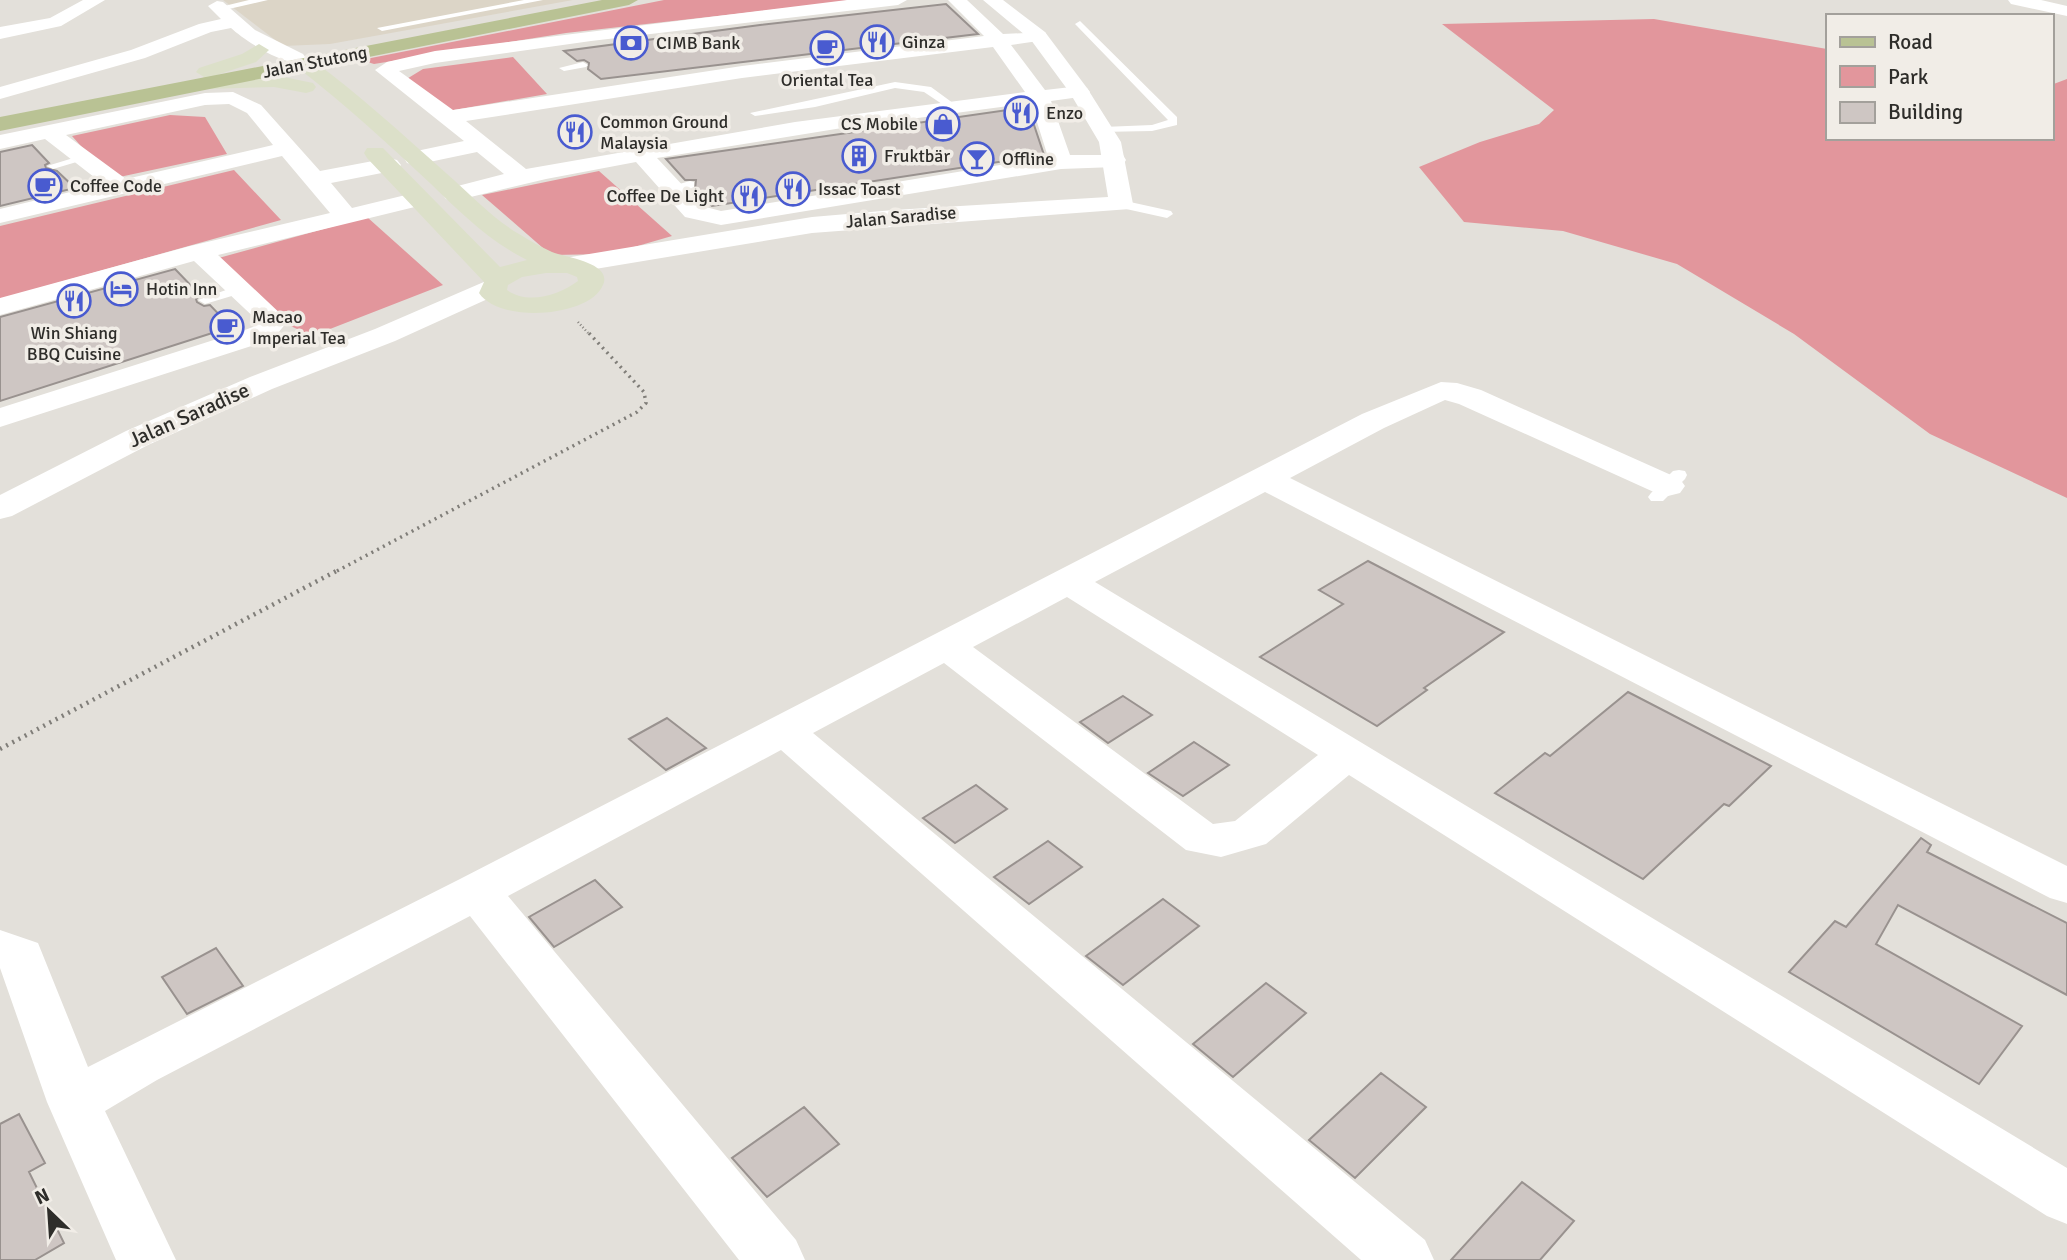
<svg xmlns="http://www.w3.org/2000/svg" width="2067" height="1260" font-family="Signika,sans-serif">
<rect width="100%" height="100%" fill="#e3e0da"/>
<!-- built -->
<path fill="#dcd5c7" d="M223 0H573L330 44 283 46Z"/>
<!-- green -->
<path fill="#e2969c" d="M664 0H859L566 33 374 64 361 60Z
M1654 19 1827 49V138H2051V85L2067 79V498L1930 434 1794 334 1677 264 1563 231 1464 222 1419 167 1480 142 1539 124 1554 110 1442 24Z
M513 57 547 94 442 112 405 80 423 69Z
M170 115 205 117 227 154 110 179 72 136Z
M234 170 281 220 0 299V226Z
M599 171 672 236 610 254 551 255 482 195Z
M367 217 443 285 312 336 280 321 215 259Z"/>
<!-- building -->
<path fill="#cec6c3" stroke="#99928f" stroke-width="2" d="M946 4 978 34 601 79 588 69 589 63 584 60 577 61 564 51 760 25Z
M1028 107 1044 155 712 206 695 190 696 180H685L666 159Z
M32 145 49 163 45 165 46 168 57 171 75 188 0 206V152Z
M175 269 201 296 196 299 197 302 204 306 210 305 231 327 0 401V317Z
M1368 561 1504 632 1424 688 1427 690 1377 726 1260 657 1343 604 1319 590Z
M1628 692 1771 766 1729 806 1724 804 1643 879 1495 793 1545 753 1550 756Z
M1123 696 1152 715 1108 743 1080 722Z
M667 718 706 748 666 770 629 739Z
M1194 742 1229 765 1183 796 1148 773Z
M976 785 1007 809 955 843 923 818Z
M1921 838 1931 845 1927 852 2067 923V995L1898 905 1876 944 2022 1026 1979 1084 1789 972 1835 921 1846 927Z
M1048 841 1082 867 1029 904 994 877Z
M595 880 622 907 554 947 529 917Z
M1163 899 1199 926 1123 985 1086 956Z
M216 948 243 986 187 1014 162 977Z
M1266 983 1306 1013 1233 1077 1193 1044Z
M1381 1073 1426 1107 1355 1178 1309 1140Z
M804 1107 839 1144 767 1197 732 1158Z
M19 1114 45 1163 29 1172 64 1243 35 1260H0V1124Z
M1522 1182 1574 1221 1540 1260H1451Z"/>
<g fill="none" stroke-linecap="round" stroke-linejoin="round">
<!-- path-far2 -->
<path stroke="#807e79" stroke-width="2.5" stroke-dasharray="1 2.5" stroke-linecap="butt" d="M578 322 588 333"/>
<!-- path-far1 -->
<path stroke="#807e79" stroke-width="3.5" stroke-dasharray="2 4.5" stroke-linecap="butt" d="M337 571 637 412 646 403 644 392 587 331"/>
<!-- path -->
<path stroke="#807e79" stroke-width="4.5" stroke-dasharray="2 5" stroke-linecap="butt" d="M0 749 340 569"/>
<!-- service -->
<path fill="#fff" fill-rule="evenodd" d="M249 0H268L220 11 216 8Z
M524 0H543L382 31 377 28Z
M1080 21 1177 117V125L1152 131 1099 132 1098 130 1103 127 1152 125 1168 120 1077 26 1075 24Z
M583 62 588 65 586 67 564 71 559 68Z
M895 82 931 87 957 106 948 108 924 92 895 88 815 107 755 116 750 113Z
M80 156 90 158 53 169 47 166Z
M690 181 694 182V188L671 192 665 188Z
M1121 200 1171 211 1173 214 1167 218 1117 207 1115 204Z
M240 285 247 289 245 292 205 304 198 300Z
M1679 470 1685 471 1687 475 1685 479 1663 501H1651L1648 497 1651 493 1673 471Z"/>
<!-- minor -->
<path fill="#fff" fill-rule="evenodd" d="M83 0H105L61 26 0 39V27L50 18Z
M847 0H907L898 5 591 41 435 63 399 71 453 110 742 66 984 36 948 0H967L1003 34 1045 32 1047 36 1045 40 1011 45 1045 90 1080 86 1087 88 1090 92 1087 96 1051 101 1070 155H1123L1126 160 1123 165 1115 167 1061 169 721 225 685 217 636 162 546 179 454 201 446 199 442 194 446 189 504 174 477 152 415 165 407 163 404 158 407 153 464 141 375 70 387 62 435 51ZM993 47 1025 92 795 122 526 169 466 121 742 78ZM1031 103 1048 157 721 211 702 206 657 158 842 128Z
M2008 0H2041L2067 6V16L2011 4Z
M217 1 223 2 255 30 303 54 306 58 303 62C285 67 244 40 231 28L211 32 145 58 0 99V87L131 50 199 24 221 19 208 6Z
M233 92 261 105 320 171 389 158 397 160 401 165 397 170 331 183 352 208 418 192 427 194 430 199 427 204 218 255 285 318 287 322 273 339 0 427V408L242 331 253 327 258 321 194 261 0 315V298L190 246 330 213 282 156 0 223V209L103 184 45 139 0 149V135L205 93ZM229 104 247 113 273 145 126 179 66 135 205 105Z
M1441 382 1457 383 1481 390 1680 479 1685 486 1680 493 1668 496 1656 493 1459 404 1445 400 1384 428 1290 478 2067 866V903L2050 898 1265 492 1095 582 2067 1168V1224L2047 1216 1349 775 1266 844 1221 857 1186 850 944 663 813 733 1425 1240 1434 1260H1361L781 750 508 896 796 1240 805 1260H739L470 916 157 1080 105 1111 176 1260H116L47 1102 0 968V930L38 943 88 1067 460 879 1362 414ZM1067 597 1318 755 1235 821 1213 824 973 647Z"/>
<!-- tertiary -->
<path fill="#fff" fill-rule="evenodd" d="M983 0H1003L1045 32 1087 88 1121 142 1133 204 1130 209 812 233 571 273 562 271 558 265 562 259 571 257 812 217 894 210 1108 197 1099 142 1070 93 1031 40Z
M493 278 503 280 507 286 503 292 395 341 272 389 148 445 12 516 0 519V495L126 431 250 377 375 329Z"/>
<!-- secondary -->
<path fill="#dce0c9" fill-rule="evenodd" d="M259 44 269 50 256 62 211 77 274 75 313 83 316 87 313 91 306 93 274 87 206 89 199 87 196 83 204 77 196 72 199 68 242 54Z
M305 58 312 60C359 94 402 134 446 173 470 194 492 218 519 234 530 241 541 247 552 252 565 257 613 263 603 285 590 317 500 324 479 293L484 282 367 158 364 153 367 148H383L500 267 527 260C489 241 461 213 431 184 388 144 345 104 298 68L295 64ZM546 273H567L577 277 578 281C559 295 528 305 507 290L508 285 522 277Z"/>
<!-- primary -->
<path fill="#b9c294" fill-rule="evenodd" d="M602 0H638L629 5 0 131V117Z"/>
</g>
<!-- icons -->
<defs>
<symbol id="restaurant-ring" viewBox="-11 -11 22 22"><circle r="9.5" fill="#f1ede7" stroke="#495bd0" stroke-width="1.5"/><path d="M-5-6h1v4h1v-4h1v4h1v-4h1v5L-1.5 .5V6h-2V.5L-5-1ZM5-6V6H3V1.5H1.5Q1.5-4 5-6Z" fill="#495bd0"/></symbol>
<symbol id="bank-ring" viewBox="-11 -11 22 22"><circle r="9.5" fill="#f1ede7" stroke="#495bd0" stroke-width="1.5"/><path d="M-6-4H6V4H-6ZM0-2.3a2.3 2.3 0 1 0 0 4.6a2.3 2.3 0 1 0 0-4.6Z" fill="#495bd0"/></symbol>
<symbol id="cafe-ring" viewBox="-11 -11 22 22"><circle r="9.5" fill="#f1ede7" stroke="#495bd0" stroke-width="1.5"/><path d="M-5.5-4.5H6V0H3Q3 3.5 0 3.5H-2.5Q-5.5 3.5-5.5 0ZM3-3.2v2h1.7v-2ZM-6 4.5H4V6H-6Z" fill="#495bd0"/></symbol>
<symbol id="shop-ring" viewBox="-11 -11 22 22"><circle r="9.5" fill="#f1ede7" stroke="#495bd0" stroke-width="1.5"/><path d="M-5-2.5h2.3a2.7 3.5 0 0 1 5.4 0H5L5.5 6h-11ZM-1.5-2.5h3a1.5 2.3 0 0 0-3 0Z" fill="#495bd0"/></symbol>
<symbol id="building-ring" viewBox="-11 -11 22 22"><circle r="9.5" fill="#f1ede7" stroke="#495bd0" stroke-width="1.5"/><path d="M-4-6H4V6H1V3H-1V6H-4ZM-2.5-4.3h1.7v1.8h-1.7ZM.8-4.3h1.7v1.8H.8ZM-2.5-1h1.7V.8h-1.7ZM.8-1h1.7V.8H.8Z" fill="#495bd0"/></symbol>
<symbol id="bar-ring" viewBox="-11 -11 22 22"><circle r="9.5" fill="#f1ede7" stroke="#495bd0" stroke-width="1.5"/><path d="M-6-5H6L.8 .8V4.5H3.5V6h-7V4.5H-.8V.8Z" fill="#495bd0"/></symbol>
<symbol id="hotel-ring" viewBox="-11 -11 22 22"><circle r="9.5" fill="#f1ede7" stroke="#495bd0" stroke-width="1.5"/><path d="M-6-4.5h1.5V1H6V5H4.5V3h-9V5H-6ZM-4 0a1.8 1.8 0 1 1 3.6 0ZM.5 0V-2.5h3Q6-2.5 6 0Z" fill="#495bd0"/></symbol>
</defs>
<g fill-rule="evenodd">
<use href="#restaurant-ring" x="858" y="23" width="38" height="38"/>
<use href="#bank-ring" x="612" y="24" width="38" height="38"/>
<use href="#cafe-ring" x="808" y="29" width="38" height="38"/>
<use href="#restaurant-ring" x="1002" y="94" width="38" height="38"/>
<use href="#shop-ring" x="924" y="105" width="38" height="38"/>
<use href="#restaurant-ring" x="556" y="113" width="38" height="38"/>
<use href="#building-ring" x="840" y="137" width="38" height="38"/>
<use href="#bar-ring" x="958" y="140" width="38" height="38"/>
<use href="#cafe-ring" x="26" y="167" width="38" height="38"/>
<use href="#restaurant-ring" x="774" y="170" width="38" height="38"/>
<use href="#restaurant-ring" x="730" y="177" width="38" height="38"/>
<use href="#hotel-ring" x="102" y="270" width="38" height="38"/>
<use href="#restaurant-ring" x="55" y="282" width="38" height="38"/>
<use href="#cafe-ring" x="208" y="308" width="38" height="38"/>
</g>
<g text-anchor="middle" dominant-baseline="central" stroke-width="7" stroke-linejoin="round" paint-order="stroke">
<!-- far-poi labels -->
<g font-size="18" fill="#2e2d2a" stroke="#f1ede7" text-anchor="start">
<text x="902" y="42">Ginza</text>
<text x="656" y="43">CIMB Bank</text>
<text x="827" y="80" text-anchor="middle">Oriental Tea</text>
<text x="1046" y="113">Enzo</text>
<text x="600" y="122">Common Ground<tspan x="600" dy="21">Malaysia</tspan></text>
<text x="918" y="124" text-anchor="end">CS Mobile</text>
<text x="884" y="156">Fruktbär</text>
<text x="1002" y="159">Offline</text>
<text x="70" y="186">Coffee Code</text>
<text x="818" y="189">Issac Toast</text>
<text x="724" y="196" text-anchor="end">Coffee De Light</text>
<text x="146" y="289">Hotin Inn</text>
<text x="252" y="317">Macao<tspan x="252" dy="21">Imperial Tea</tspan></text>
<text x="74" y="333" text-anchor="middle">Win Shiang<tspan x="74" dy="21">BBQ Cuisine</tspan></text>
</g>
<!-- far-street labels -->
<g font-size="18" fill="#2e2d2a" stroke="#f1ede7">
<text transform="translate(315 62) rotate(-11)">Jalan Stutong</text>
<text transform="translate(901 217) rotate(-5)">Jalan Saradise</text>
</g>
<!-- street labels -->
<g font-size="21" fill="#2e2d2a" stroke="#f1ede7">
<text transform="translate(189 415) rotate(-24)">Jalan Saradise</text>
</g>
</g>
<!-- legend -->
<rect x="1826" y="14" width="228" height="126" fill="#f1ede7" stroke="#a3a09b" stroke-width="2"/>
<rect x="1840" y="37" width="35" height="10" fill="#b9c294" stroke="#a3a09b" stroke-width="2"/>
<text x="1888" y="49" font-size="21" fill="#2e2d2a">Road</text>
<rect x="1840" y="66" width="35" height="21" fill="#e2969c" stroke="#a3a09b" stroke-width="2"/>
<text x="1888" y="84" font-size="21" fill="#2e2d2a">Park</text>
<rect x="1840" y="102" width="35" height="21" fill="#cec6c3" stroke="#a3a09b" stroke-width="2"/>
<text x="1888" y="119" font-size="21" fill="#2e2d2a">Building</text>
<!-- north arrow -->
<g transform="translate(49 1211) rotate(335)" stroke="#f1ede7" stroke-width="5" paint-order="stroke">
<path d="M0-5L12 26L0 18L-12 26Z" fill="#2e2d2a"/>
<text y="-10" font-size="19" font-weight="bold" text-anchor="middle" fill="#2e2d2a">N</text>
</g>
</svg>
